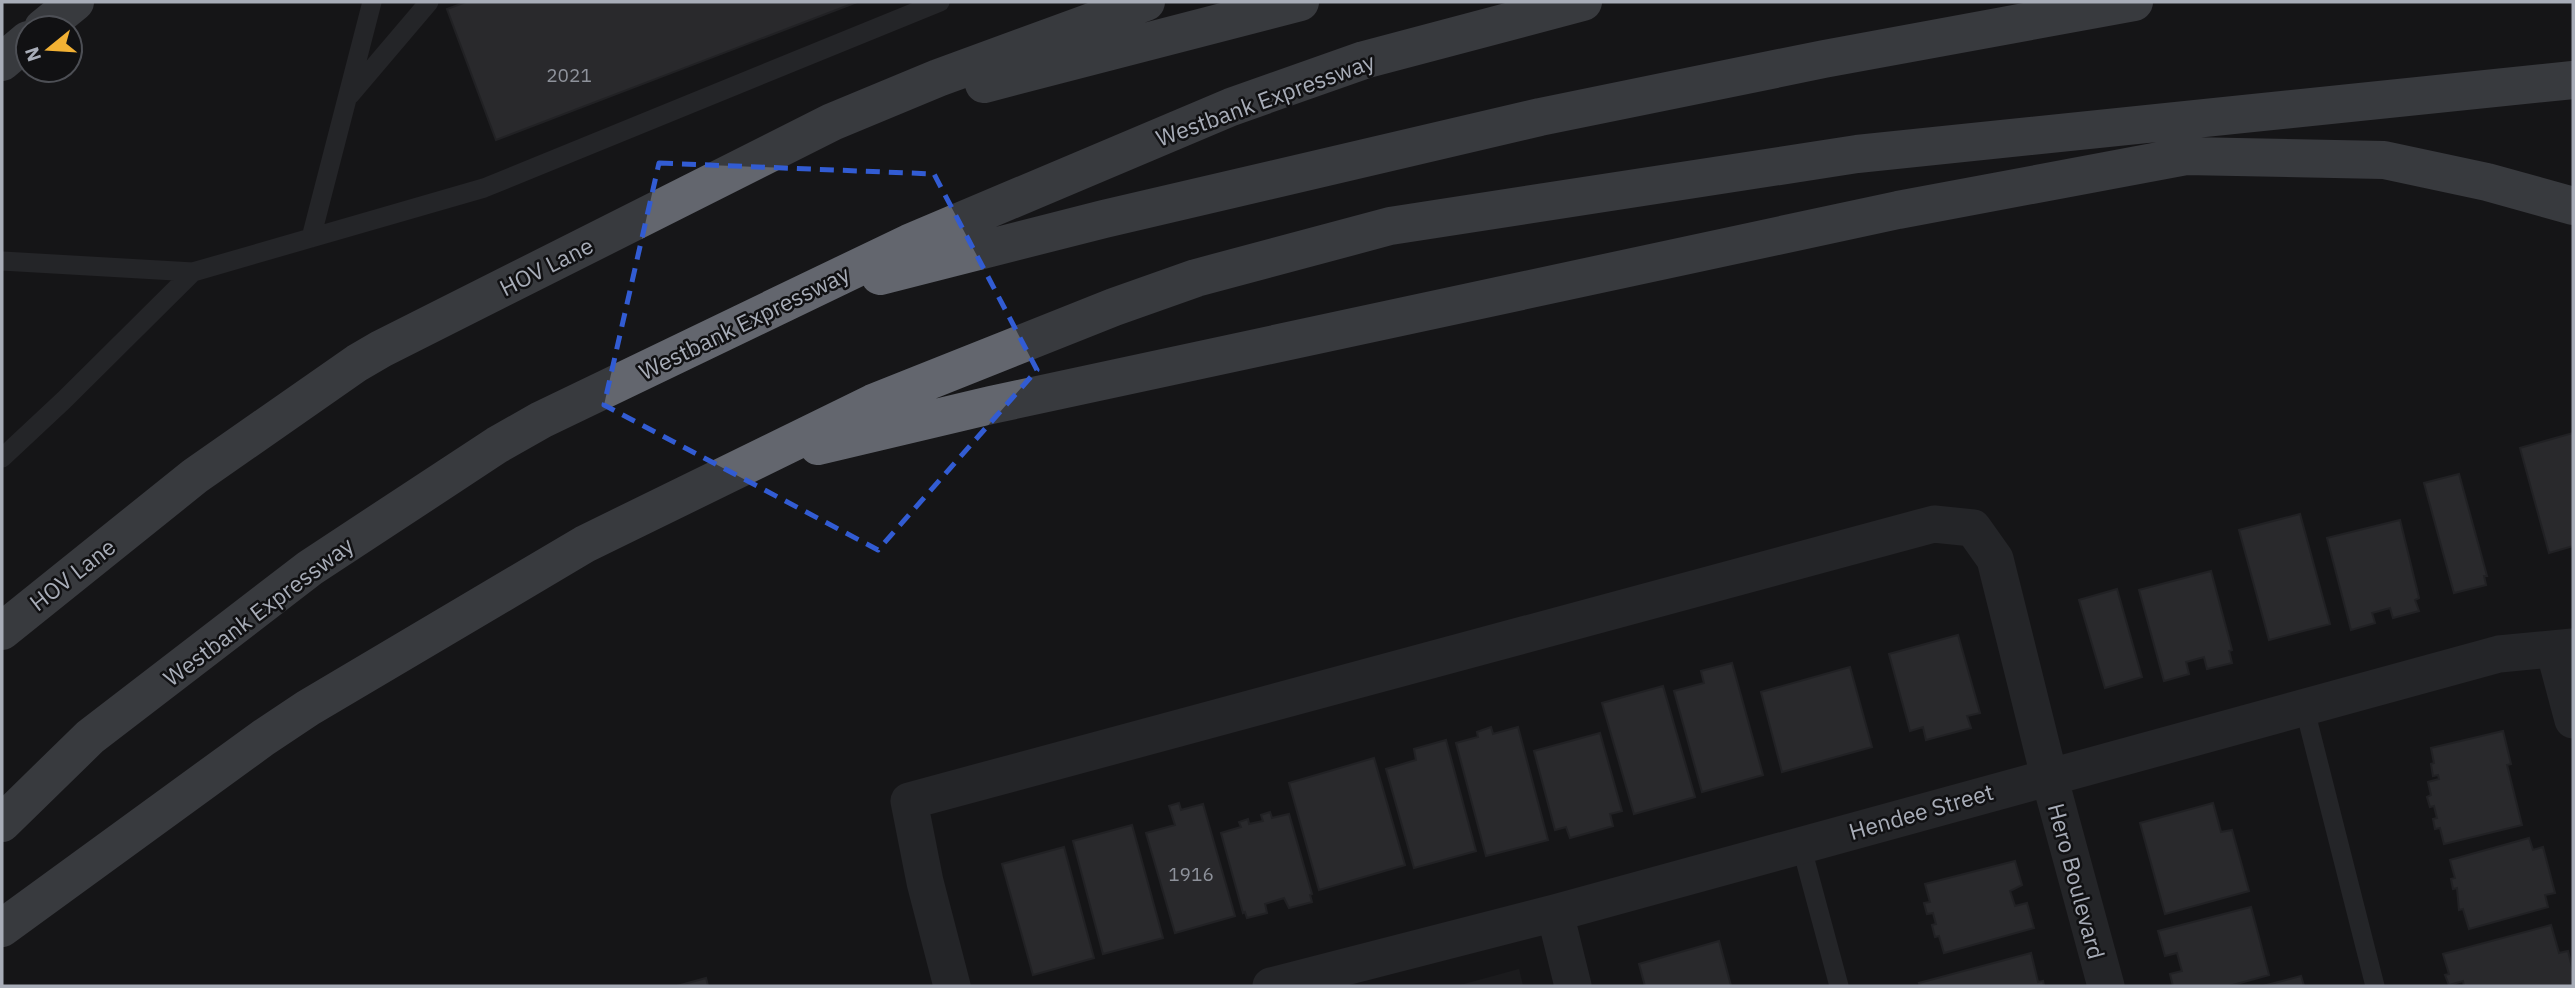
<svg xmlns="http://www.w3.org/2000/svg" width="2575" height="988" font-family="'IBM Plex Sans',sans-serif">
<rect width="100%" height="100%" fill="#161618"/>
<!-- built -->
<path fill="#222225" d="M1519 969 1523 986H1457Z"/>
<!-- building -->
<path fill="#404145" stroke="#303034" stroke-width="2" d="M466 2H857L496 140 447 9Z
M2573 433V546L2549 553 2520 448Z
M2459 474 2487 576H2484L2486 585 2454 593 2424 483Z
M2300 514 2330 624 2269 640 2239 530Z
M2400 520 2419 598 2415 600 2419 611 2393 618 2390 608 2372 613 2375 623 2351 630 2327 538Z
M2211 571 2232 650 2229 651 2232 663 2207 669 2204 657 2186 662 2189 674 2164 681 2139 590Z
M2117 589 2142 677 2105 688 2079 600Z
M1958 635 1980 713 1967 716 1971 728 1926 740 1923 727 1910 731 1889 654Z
M1732 663 1763 775 1702 792 1674 691 1704 683 1701 671Z
M1850 667 1872 747 1782 772 1761 692Z
M1663 686 1695 797 1634 814 1602 703Z
M1491 727 1493 734 1518 727 1548 840 1486 856 1456 743 1478 737 1477 732Z
M2503 731 2511 764 2507 765 2522 825 2444 844 2440 828 2435 829 2433 819 2437 818 2434 806 2430 807 2427 797 2431 795 2428 782 2439 779 2438 775 2433 776 2431 764 2434 763 2431 748Z
M1600 733 1622 811 1610 814 1613 826 1570 838 1566 827 1555 830 1534 751Z
M1446 740 1476 851 1414 868 1386 769 1416 760 1414 749Z
M1374 758 1405 865 1319 890 1289 783Z
M1179 803 1181 810 1203 804 1235 916 1175 933 1146 833 1175 825 1169 806Z
M2213 803 2221 832 2232 830 2249 891 2165 914 2140 823Z
M1270 812 1272 818 1289 814 1312 894 1310 895 1312 902 1289 908 1284 898 1265 904 1267 913 1247 918 1245 912 1243 913 1221 833 1241 827 1239 822 1248 819 1249 824 1263 821 1261 815Z
M1132 825 1163 938 1103 954 1073 841Z
M2529 838 2533 850 2543 847 2555 893 2545 895 2548 907 2469 929 2463 909 2459 910 2457 888 2453 889 2451 879 2455 878 2450 860Z
M1064 847 1094 958 1033 975 1002 864Z
M2015 861 2022 885 2010 891 2015 906 2027 903 2034 928 1944 953 1939 936 1935 937 1932 925 1936 924 1933 913 1927 914 1924 903 1930 902 1925 884Z
M2251 907 2269 975 2229 986H2173L2170 974 2182 971 2177 953 2165 956 2158 931Z
M2551 925 2559 953 2568 951 2573 971V986H2464L2463 981 2449 985 2445 975 2449 974 2443 954Z
M1719 941 1731 986H1645L1639 964Z
M2031 953 2038 982 2043 981 2044 986H1920L1919 983Z
M2301 976 2304 986H2263Z
M706 978 708 986H677Z"/>
<g fill="none" stroke-linecap="round" stroke-linejoin="round">
<!-- service -->
<path stroke="#37383d" stroke-width="19" d="M350 95 429 2
M311 238 372 2
M2 261 193 272 484 188 940 2
M2 458 64 400 193 272
M2304 706 2375 986
M1801 845 1839 986"/>
<!-- minor -->
<path stroke="#37383d" stroke-width="37" d="M2554 649 2573 720
M1555 913 1573 986
M952 986 925 882 909 801 1934 524 1973 528 1995 559 2049 776 2106 986
M1271 986 1555 913 2499 654 2573 647"/>
<!-- motorway -->
<path stroke="#63666e" stroke-width="38" d="M43 28 75 2
M2 62 28 40
M984 84 1300 2
M880 276 1104 219 1540 117 1824 59 2134 2
M818 446 991 405 1898 210 2186 156 2384 160 2487 182 2573 206
M2 631 195 476 357 363 381 349 832 122 938 78 1146 2
M2 823 90 737 310 568 497 445 541 420 909 243 1231 107 1364 60 1583 2
M2 928 263 738 308 708 585 544 873 403 1114 307 1196 278 1390 226 1857 154 2573 80"/>
</g>
<!-- marked area -->
<path d="M0 0H2575V988H0ZM659 163 934 174 1037 370 878 550 604 405Z" fill="#161618" fill-opacity=".55" fill-rule="evenodd"/>
<path fill="none" stroke="#325cd3" stroke-width="5" stroke-dasharray="14 9" stroke-linejoin="round" d="M659 163 934 174 1037 370 878 550 604 405Z"/>
<g text-anchor="middle" dominant-baseline="central" stroke-width="5" stroke-linejoin="round" paint-order="stroke">
<!-- number labels -->
<g font-size="19" fill="#8e929b">
<text x="569" y="75">2021</text>
<text x="1191" y="874">1916</text>
</g>
<!-- street labels -->
<g font-size="23" fill="#a8adb8" stroke="#111113">
<text transform="translate(1265 99) rotate(-20)">Westbank Expressway</text>
<text transform="translate(546 266) rotate(-27)">HOV Lane</text>
<text transform="translate(744 322) rotate(-26)">Westbank Expressway</text>
<text transform="translate(72 574) rotate(-38)">HOV Lane</text>
<text transform="translate(258 611) rotate(-37)">Westbank Expressway</text>
<text transform="translate(1921 811) rotate(-16)">Hendee Street</text>
<text transform="translate(2077 881) rotate(75)">Hero Boulevard</text>
</g>
</g>
<!-- border -->
<rect width="2575" height="988" fill="none" stroke="#a8adb8" stroke-width="7"/>
<!-- north arrow -->
<g transform="translate(49 49) rotate(252)"><circle r="33" fill="#111113" stroke="#4d4f55" stroke-width="2"/>
<path d="M0-5L12 26L0 18L-12 26Z" fill="#f2b134"/>
<text y="-10" font-size="19" font-weight="bold" text-anchor="middle" fill="#a8adb8">N</text>
</g>
</svg>
